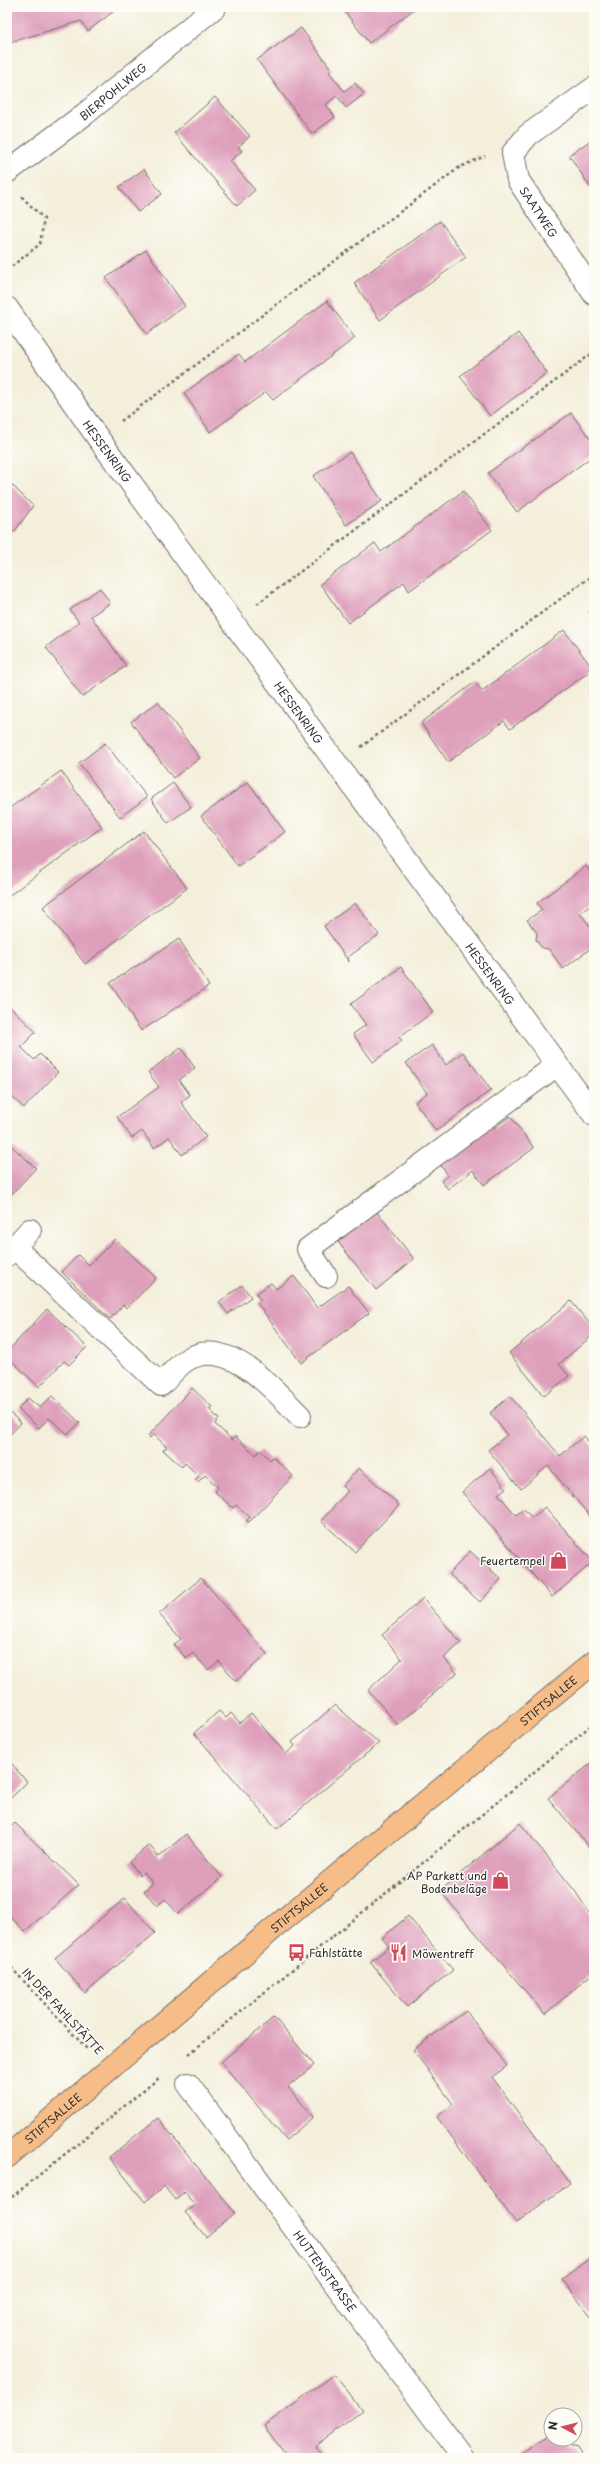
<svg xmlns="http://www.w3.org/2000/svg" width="601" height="2465" font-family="'Playpen Sans',sans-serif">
<rect width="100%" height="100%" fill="#fdfcf7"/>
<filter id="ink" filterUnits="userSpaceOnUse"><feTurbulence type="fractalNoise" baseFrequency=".025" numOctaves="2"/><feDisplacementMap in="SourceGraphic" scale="8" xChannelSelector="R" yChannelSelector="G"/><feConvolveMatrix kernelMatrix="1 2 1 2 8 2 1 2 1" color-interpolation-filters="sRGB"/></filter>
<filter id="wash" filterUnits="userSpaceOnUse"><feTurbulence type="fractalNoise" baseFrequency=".012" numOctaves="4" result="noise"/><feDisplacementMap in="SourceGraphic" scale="16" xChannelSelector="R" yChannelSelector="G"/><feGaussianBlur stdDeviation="0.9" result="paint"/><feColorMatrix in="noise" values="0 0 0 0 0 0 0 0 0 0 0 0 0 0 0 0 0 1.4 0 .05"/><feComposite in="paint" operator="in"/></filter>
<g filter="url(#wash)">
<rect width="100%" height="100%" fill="#f4efdb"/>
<g id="blocks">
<!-- building -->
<path fill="#de9fbb" d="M7 7H119L88 31 81 21 8 43Z
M341 7H417L369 43Z
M301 28 332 70 329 72 344 91 355 83 364 94 346 108 337 96 326 104 335 117 312 134 257 60Z
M215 97 250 136 238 147 242 151 230 161 255 190 237 206 174 133Z
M594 138V193L569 155Z
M144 169 162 194 138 212 119 187Z
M440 221 466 257 380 320 354 283Z
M146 250 185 306 147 334 106 278Z
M327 301 355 338 273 400 266 392 210 432 184 393 239 354 245 362Z
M518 333 547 373 490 416 460 376Z
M571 413 594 444V455L517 512 488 473Z
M350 452 382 501 346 525 313 476Z
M7 480 33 506 14 532 7 527Z
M463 491 492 530 409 591 404 582 348 623 320 584 375 543 381 552Z
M100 588 110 603 91 616 126 666 82 697 46 647 79 622 70 610Z
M594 608V619L589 612Z
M564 630 593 669 510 729 504 721 448 762 421 723 475 682 482 691Z
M158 702 200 758 173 778 131 722Z
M105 743 147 797 120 817 79 763Z
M61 771 102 827 7 897V810Z
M248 782 285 832 238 866 201 816Z
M173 783 191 807 168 823 151 799Z
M144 831 187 888 85 964 43 907Z
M586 866 594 877V903L580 913 594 932V946L563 969 549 949 542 948 536 940 537 933 527 920 542 910 537 903Z
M355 903 379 935 348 957 349 962 324 926Z
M179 939 209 986 141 1031 110 983Z
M401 967 433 1012 399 1037 402 1041 373 1062 353 1034 366 1025 351 1004Z
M8 1005 36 1032 21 1047 34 1060 40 1054 58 1072 24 1108 7 1092Z
M432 1045 446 1065 463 1052 491 1090 436 1131 415 1102 427 1093 406 1063Z
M181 1048 195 1068 179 1080 190 1095 181 1102 206 1137 182 1155 169 1137 154 1148 142 1131 132 1138 117 1117 159 1087 148 1072Z
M510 1116 534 1148 484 1185 473 1170 448 1189 441 1181 448 1175 437 1160 489 1121 494 1128Z
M7 1142 36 1168 7 1199Z
M376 1211 414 1259 376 1290 338 1242Z
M115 1239 156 1278 127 1308 123 1305 110 1319 62 1272 78 1255 89 1265Z
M294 1276 317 1308 348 1286 369 1313 301 1363 257 1303 261 1300 256 1294 271 1283 276 1289Z
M242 1285 251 1297 228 1314 219 1302Z
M571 1301 594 1329V1334L559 1364 569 1376 544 1396 509 1353Z
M47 1309 87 1347 69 1365 64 1361 39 1387 7 1356V1352Z
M192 1388 212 1407 209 1409 219 1419 215 1424 232 1440 235 1436 256 1455 260 1450 270 1460 273 1457 293 1476 249 1522 246 1521 250 1517 236 1505 233 1508 215 1492 218 1487 205 1475 198 1482 195 1480 199 1476 185 1463 182 1467 163 1450 167 1447 153 1434 150 1438 148 1436Z
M52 1396 80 1423 68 1434 49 1418 39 1428 18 1409 28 1398 40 1408Z
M510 1396 560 1456 584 1436 594 1448V1521L548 1466 521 1489 488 1450 507 1435 490 1413Z
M7 1410 21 1423 7 1438Z
M359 1468 399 1505 355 1552 321 1521 348 1491 342 1486Z
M490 1468 506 1488 498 1494 516 1515 524 1509 532 1518 545 1507 593 1562 552 1597 462 1492Z
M470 1551 501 1579 480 1602 449 1574Z
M201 1578 267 1654 236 1681 219 1661 208 1670 193 1653 186 1658 174 1645 181 1639 159 1614Z
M423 1598 461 1643 444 1658 457 1673 398 1725 368 1690 402 1659 382 1635Z
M335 1705 379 1743 277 1829 194 1733 219 1711 226 1718 231 1713 240 1723 251 1713 286 1754 295 1746 292 1742Z
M7 1758 27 1782 7 1802Z
M594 1761V1853L548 1798Z
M15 1823 79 1885 25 1931 7 1914V1831Z
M520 1823 575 1891 594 1920V1972L545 2014 440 1891Z
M186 1834 222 1877 178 1914 165 1899 157 1906 144 1891 153 1883 144 1872 140 1875 129 1862 149 1845 159 1857Z
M125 1898 155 1933 85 1993 55 1958Z
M408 1916 453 1970 407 2007 370 1962 389 1947 382 1938Z
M466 2011 507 2066 492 2077 570 2183 516 2223 437 2117 453 2104 413 2050Z
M274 2017 314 2065 288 2087 313 2117 286 2140 221 2062Z
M158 2118 235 2213 206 2237 185 2212 195 2205 184 2192 175 2200 164 2186 145 2202 109 2157Z
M594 2255V2321L562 2279Z
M334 2374 362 2411 315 2446 324 2458H288L264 2426Z
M551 2434V2439H566L571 2446 578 2448 584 2458H518L522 2452Z"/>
</g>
</g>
<g filter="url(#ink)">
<use href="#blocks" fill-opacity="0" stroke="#717069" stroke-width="1"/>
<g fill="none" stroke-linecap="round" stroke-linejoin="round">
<defs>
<g id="minor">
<path id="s1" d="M594 88 528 135 513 153 518 180 594 294"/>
<path id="s2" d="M7 172 85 114 215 7"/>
<path id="s3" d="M7 308 98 438 594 1115"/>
<path d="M14 1247 161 1385C168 1378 176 1367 185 1361 226 1333 274 1390 300 1416"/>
<path d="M7 1255 30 1230"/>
<path d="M326 1276 308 1249 557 1065"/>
<path id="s4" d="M188 2084 463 2458"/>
</g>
<g id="major">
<path id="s5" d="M7 2157 274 1928 594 1662"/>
</g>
</defs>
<!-- minor casing -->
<use href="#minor" stroke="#717069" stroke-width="24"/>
<!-- major casing -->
<use href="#major" stroke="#717069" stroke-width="24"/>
<!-- path -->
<path stroke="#717069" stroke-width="2.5" stroke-dasharray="3 3" stroke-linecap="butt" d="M7 270 40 244 44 219 21 196
M121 421 460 167 485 156
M257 604 594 352
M361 747 594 574
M7 1963 87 2049
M189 2054 594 1723
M7 2201 159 2078"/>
<!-- minor -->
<use href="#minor" stroke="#fff" stroke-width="22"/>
<!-- major -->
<use href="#major" stroke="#f7bd88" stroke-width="22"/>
</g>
</g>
<!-- icons -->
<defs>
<symbol id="shop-bare" viewBox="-9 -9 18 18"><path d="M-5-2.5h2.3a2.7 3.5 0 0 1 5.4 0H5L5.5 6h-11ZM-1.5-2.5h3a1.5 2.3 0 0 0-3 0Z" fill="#d1495b" stroke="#fdfcf7" stroke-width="2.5" paint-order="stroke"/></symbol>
<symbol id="bus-bare" viewBox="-9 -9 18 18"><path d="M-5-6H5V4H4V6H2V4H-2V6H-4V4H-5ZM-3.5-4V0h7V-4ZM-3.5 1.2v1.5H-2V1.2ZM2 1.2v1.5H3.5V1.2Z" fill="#d1495b" stroke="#fdfcf7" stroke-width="2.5" paint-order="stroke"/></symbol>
<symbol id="restaurant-bare" viewBox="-9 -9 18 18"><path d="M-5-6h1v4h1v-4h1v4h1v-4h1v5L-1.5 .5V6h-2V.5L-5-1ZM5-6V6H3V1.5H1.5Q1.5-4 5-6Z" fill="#d1495b" stroke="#fdfcf7" stroke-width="2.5" paint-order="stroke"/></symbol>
</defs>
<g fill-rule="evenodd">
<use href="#shop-bare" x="546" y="1548" width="25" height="25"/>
<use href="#shop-bare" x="488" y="1868" width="25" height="25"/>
<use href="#bus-bare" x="284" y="1940" width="25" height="25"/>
<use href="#restaurant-bare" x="386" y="1940" width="25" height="25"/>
</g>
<g text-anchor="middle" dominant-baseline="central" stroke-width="3" stroke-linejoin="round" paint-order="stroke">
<!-- street labels -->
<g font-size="11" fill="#2b2b2b" stroke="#fdfcf7">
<text stroke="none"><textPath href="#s2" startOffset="133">BIERPOHLWEG</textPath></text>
<text stroke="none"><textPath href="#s1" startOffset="170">SAATWEG</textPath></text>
<text stroke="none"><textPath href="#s3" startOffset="175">HESSENRING</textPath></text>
<text stroke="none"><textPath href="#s3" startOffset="499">HESSENRING</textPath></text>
<text stroke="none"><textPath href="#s3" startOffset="823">HESSENRING</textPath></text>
<text stroke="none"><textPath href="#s5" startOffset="708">STIFTSALLEE</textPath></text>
<text stroke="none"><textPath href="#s5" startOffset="384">STIFTSALLEE</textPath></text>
<text transform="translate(63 2011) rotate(47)">IN DER FAHLSTÄTTE</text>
<text stroke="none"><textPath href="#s5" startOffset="60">STIFTSALLEE</textPath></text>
<text stroke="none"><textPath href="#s4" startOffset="232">HUTTENSTRASSE</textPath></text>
</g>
<!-- poi labels -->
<g font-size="11" fill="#2b2b2b" stroke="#fdfcf7" text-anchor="end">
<text x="545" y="1560">Feuertempel</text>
<text x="487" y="1875">AP Parkett und<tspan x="487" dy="13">Bodenbeläge</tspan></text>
<text x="309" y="1952" text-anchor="start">Fahlstätte</text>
<text x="412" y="1953" text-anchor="start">Möwentreff</text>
</g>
</g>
<!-- margin -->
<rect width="601" height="2465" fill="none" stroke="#fdfcf7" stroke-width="24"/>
<!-- north arrow -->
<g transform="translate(563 2427) rotate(277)"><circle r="19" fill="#fdfcf7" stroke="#a9a8a5"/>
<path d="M0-3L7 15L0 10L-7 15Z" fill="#d1495b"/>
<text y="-6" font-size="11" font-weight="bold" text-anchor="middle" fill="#2b2b2b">N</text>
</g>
</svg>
